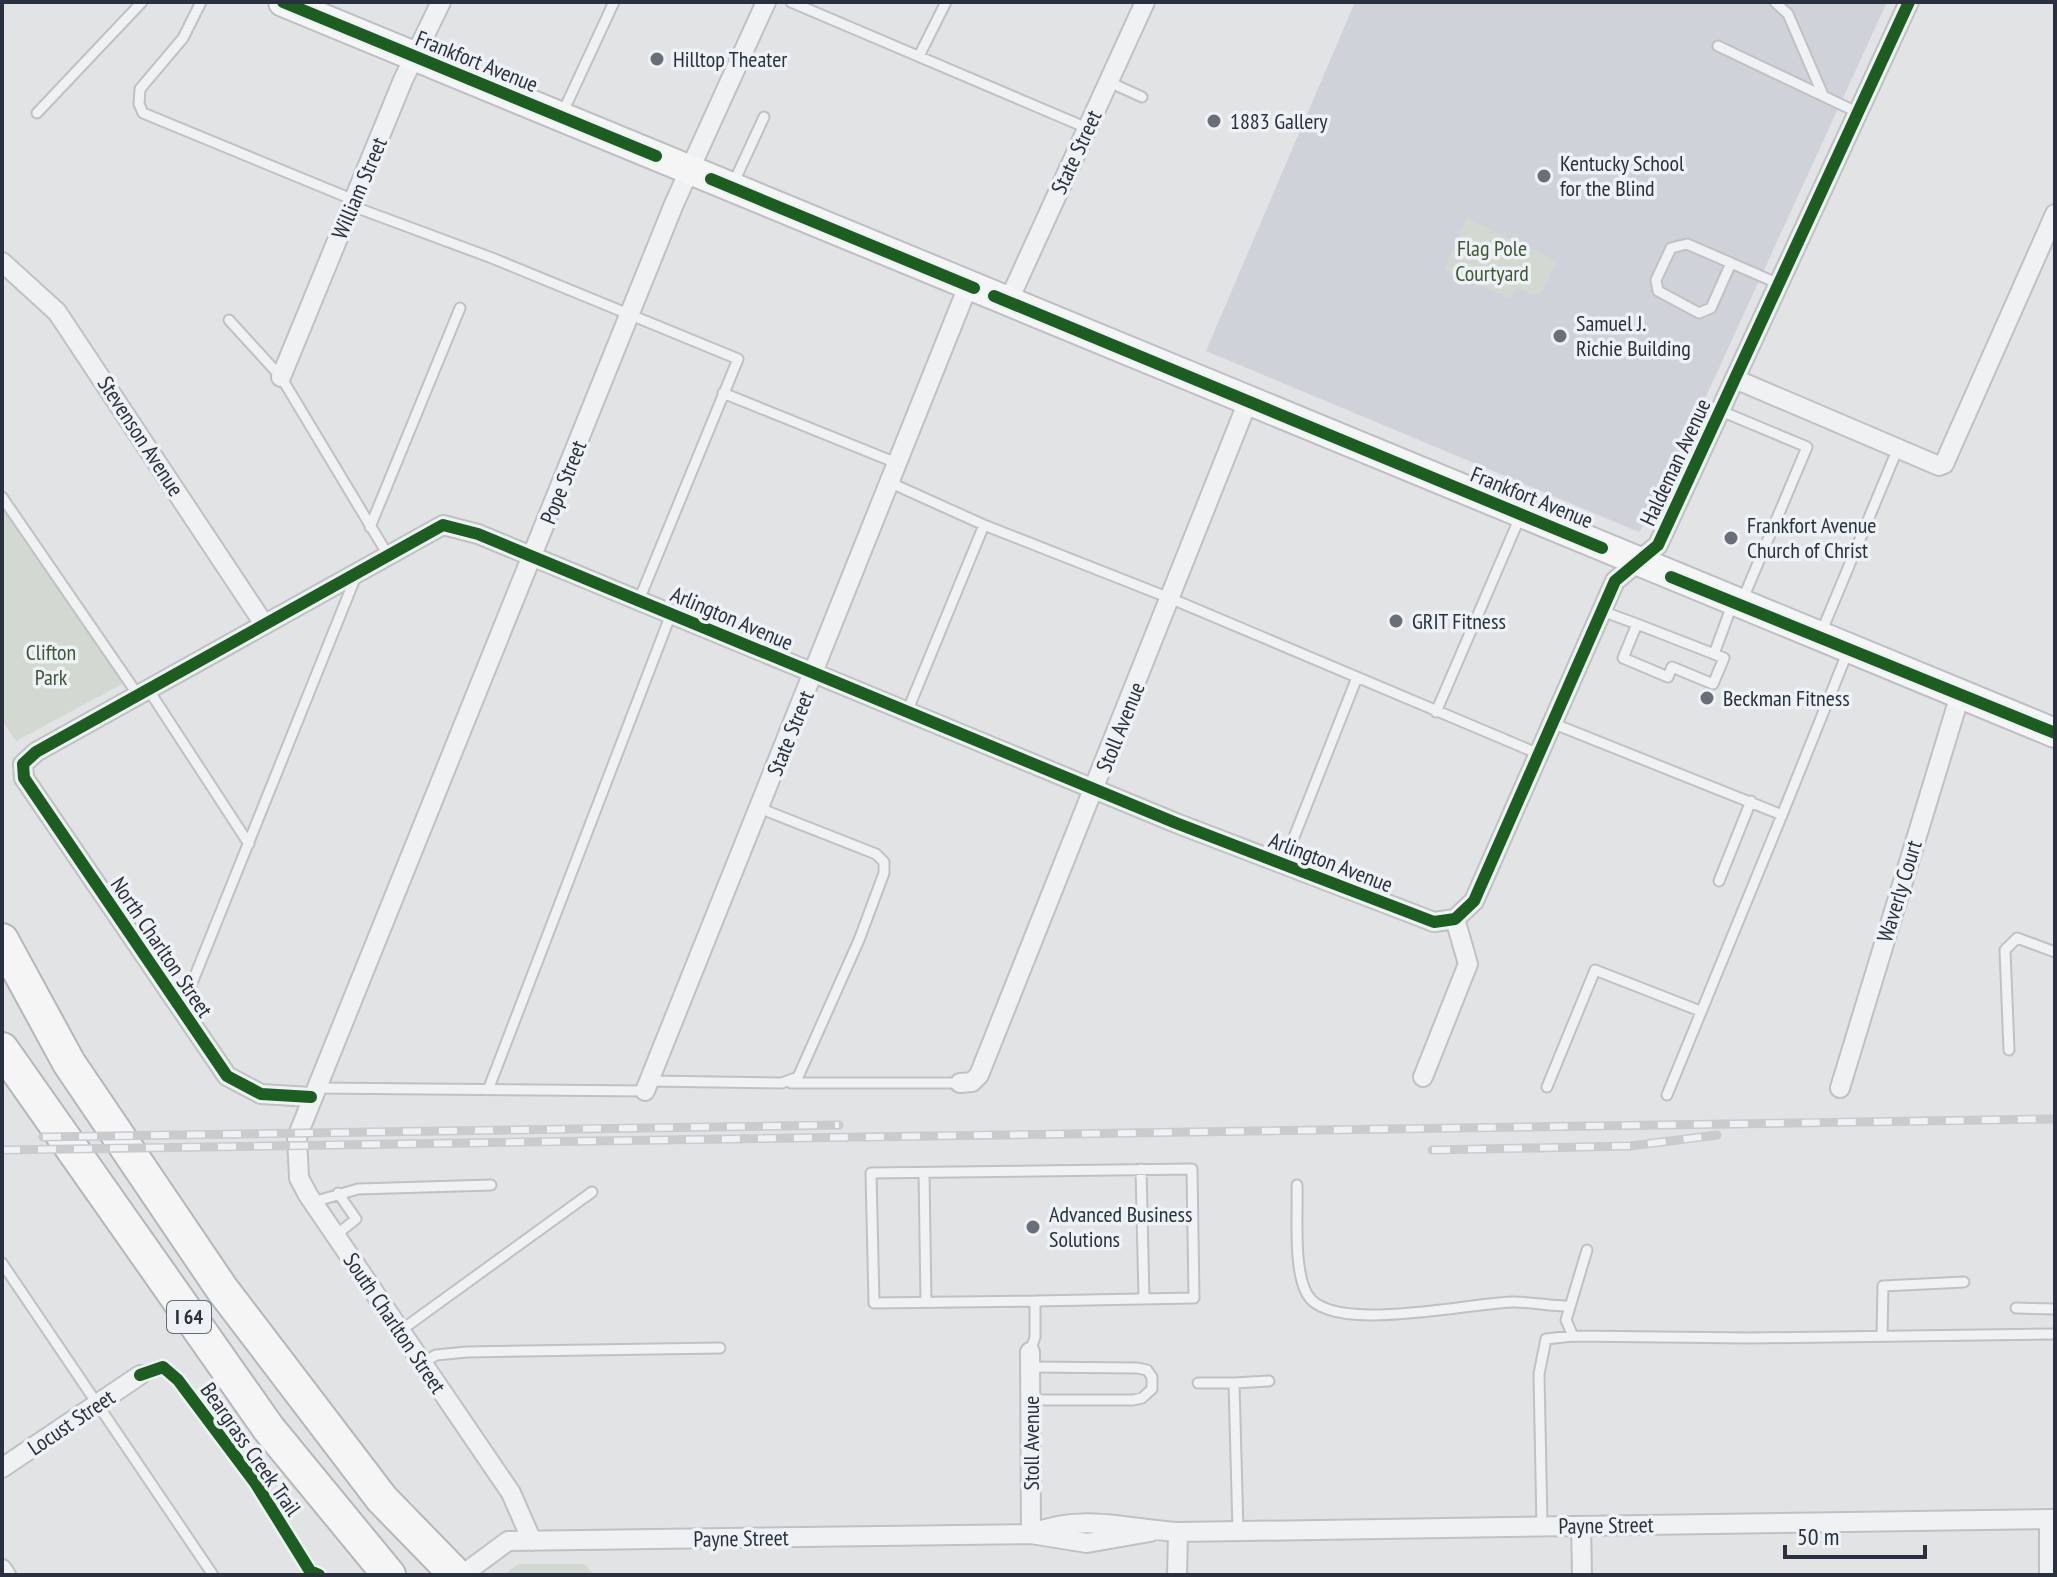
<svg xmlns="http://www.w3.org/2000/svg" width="2057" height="1577" font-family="'PT Sans Narrow',sans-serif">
<rect width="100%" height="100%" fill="#e1e3e5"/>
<!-- built -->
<path fill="#cfd2d8" d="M1355 2H1887L1652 514 1639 532 1206 351Z"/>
<!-- green -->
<path fill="#d2d9d1" d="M1467 218 1557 261 1541 293 1533 295 1516 287 1510 299 1444 269Z
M2 507 124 683 16 741 2 721Z
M518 1564H585L594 1575H504Z"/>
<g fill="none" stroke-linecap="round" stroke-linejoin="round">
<defs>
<path id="lane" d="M201 2 183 38 140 89 139 104 143 113 354 200
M791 2 1087 128
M1775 2 1788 14 1823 95
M1718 46 1859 113
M919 56 946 2
M1109 82 1142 97
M37 113 142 2
M562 114 614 2
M733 184 764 117
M352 206 492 258 738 359 639 600
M1731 263 1687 244 1671 248 1656 280 1658 291 1699 313 1711 308 1731 263 1779 284
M229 320 281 377 388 555
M723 393 899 464
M1721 411 1807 447 1742 601
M891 483 984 525 1172 599 1539 754
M2 497 138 695
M370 527 460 308
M1602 611 1637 624 1623 658 1668 677 1672 667 1713 684 1724 658 1714 654 1732 605
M1637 624 1714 654
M1821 633 1898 448
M148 689 249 844
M907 712 984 525
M1436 712 1520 517
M1552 723 1782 815 1667 1095
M1782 815 1848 651
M1283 865 1356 680
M1719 881 1751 801
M182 1008 356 576
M2009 1050 2005 950 2017 938 2055 952
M650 1081 782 1083 798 1077 859 940 884 873V862L876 854 759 808
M791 1083H960
M1547 1087 1595 970 1700 1011
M317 1088 645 1091
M488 1090 671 614
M1141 1169 1144 1299
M924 1173 926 1302
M1297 1185C1298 1214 1293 1269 1307 1294 1330 1336 1472 1302 1514 1302 1532 1302 1550 1306 1569 1306
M313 1202 358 1189 491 1185
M336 1235 356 1219 338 1193
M2 1263 213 1575
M2016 1308 2055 1309
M400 1331 592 1192
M1573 1336 1566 1320 1587 1250
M1882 1336 1883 1286 1964 1282
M1030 1352 1035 1337V1301L1194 1298 1192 1169 871 1173 874 1303 1035 1301
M422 1363 436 1355 467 1352 720 1348
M1030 1367 1137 1368 1147 1370 1152 1377V1389L1142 1398 1133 1400H1030
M1198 1383H1234
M1542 1526 1539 1374 1546 1339 1573 1336 1750 1338 2055 1334
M1238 1531 1234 1383 1269 1381"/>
<path id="street" d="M2 262 57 312 264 624
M1008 302 1145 2
M281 377 403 80 441 2
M1735 379 1939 466 1944 464 2055 214
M1423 1077 1468 964 1455 919
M960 1083 972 1082 979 1075 1248 401
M1840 1088 1960 695
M645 1091 968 286
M311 1097 261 1094 227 1076 24 778 23 764 36 752 443 525 478 534 1176 823 1434 922 1455 919 1474 901 1615 581 1658 545 1909 2
M1030 1352 1031 1534
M2 1468 140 1375
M2049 1519V1575
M1581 1526 1582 1575
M1031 1534C1082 1513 1126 1529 1178 1532L2055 1519
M532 1541 511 1493 308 1195 299 1178 297 1137 674 204 766 2
M2 1569 6 1575
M462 1575 508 1541 1031 1534 1087 1543 1150 1532
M1177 1575 1178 1532"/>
<path id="primary" d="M283 2 2055 733"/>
<path id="highway" d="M2 940 69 1063 222 1289 382 1499 456 1575
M2 1049 269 1429 389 1575"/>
</defs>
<!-- lane casing -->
<use href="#lane" stroke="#bfc1c3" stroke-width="13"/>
<!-- street casing -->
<use href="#street" stroke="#bfc1c3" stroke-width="22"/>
<!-- primary casing -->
<use href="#primary" stroke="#bcc0c3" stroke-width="32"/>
<!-- highway casing -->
<use href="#highway" stroke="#b3b6ba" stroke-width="36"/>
<!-- lane -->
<use href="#lane" stroke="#f0f1f2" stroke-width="9"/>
<!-- street -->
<use href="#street" stroke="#f0f1f2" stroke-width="18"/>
<!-- primary -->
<use href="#primary" stroke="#f5f5f6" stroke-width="28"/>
<!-- highway -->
<use href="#highway" stroke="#f5f5f6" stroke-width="32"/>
<defs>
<path id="rail" d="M43 1137 839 1125
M2 1150 2055 1119
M1432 1150 1630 1146 1717 1135"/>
</defs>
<!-- rail casing -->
<use href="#rail" stroke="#c9cbcd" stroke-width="9"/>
<!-- rail -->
<use href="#rail" stroke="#eef1f5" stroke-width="6" stroke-dasharray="18" stroke-linecap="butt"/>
<defs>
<path id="cycleway" d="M283 2 656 156
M711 179 974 288
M994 296 1602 548
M1671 577 2055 733
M311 1097 261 1094 227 1076 24 778 23 764 36 752 443 525 478 534 1176 823 1434 922 1455 919 1474 901 1615 581 1658 545 1909 2
M140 1375 163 1367 178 1380 256 1484 310 1571 319 1575"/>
</defs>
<!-- cycleway casing -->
<use href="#cycleway" stroke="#eef1f5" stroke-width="17"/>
<!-- cycleway -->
<use href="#cycleway" stroke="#1b5e20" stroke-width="12"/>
</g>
<!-- markers -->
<g fill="#696f78" stroke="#eef1f5" stroke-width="3">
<circle cx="657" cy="59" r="8"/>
<circle cx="1214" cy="121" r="8"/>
<circle cx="1544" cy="176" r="8"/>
<circle cx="1560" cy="336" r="8"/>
<circle cx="1731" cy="538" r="8"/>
<circle cx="1396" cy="621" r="8"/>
<circle cx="1707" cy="698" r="8"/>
<circle cx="1033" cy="1227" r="8"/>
</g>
<g text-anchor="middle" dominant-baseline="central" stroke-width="7" stroke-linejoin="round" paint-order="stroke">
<!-- shield labels -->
<rect fill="#eef1f5" stroke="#636b74" stroke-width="2" x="167" y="1301" width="44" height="32" rx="6"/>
<g font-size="20" font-weight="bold" fill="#28313d">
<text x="189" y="1317">I 64</text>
</g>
<!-- poi labels -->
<g font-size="22" fill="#28313d" stroke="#eef1f5" text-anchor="start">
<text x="673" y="59">Hilltop Theater</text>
<text x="1230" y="121">1883 Gallery</text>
<text x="1560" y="163">Kentucky School<tspan x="1560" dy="25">for the Blind</tspan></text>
<text x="1576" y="323">Samuel J.<tspan x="1576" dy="25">Richie Building</tspan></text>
<text x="1747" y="525">Frankfort Avenue<tspan x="1747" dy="25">Church of Christ</tspan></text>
<text x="1412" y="621">GRIT Fitness</text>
<text x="1723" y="698">Beckman Fitness</text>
<text x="1049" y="1214">Advanced Business<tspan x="1049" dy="25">Solutions</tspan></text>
</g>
<!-- street labels -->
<g font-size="22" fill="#28313d" stroke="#eef1f5">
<text transform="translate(477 61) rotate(22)">Frankfort Avenue</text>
<text transform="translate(1076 152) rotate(-65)">State Street</text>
<text transform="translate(359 188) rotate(-67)">William Street</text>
<text transform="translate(141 436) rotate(57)">Stevenson Avenue</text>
<text transform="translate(1675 462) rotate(-65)">Haldeman Avenue</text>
<text transform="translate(563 482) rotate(-68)">Pope Street</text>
<text transform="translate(1532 497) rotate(22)">Frankfort Avenue</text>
<text transform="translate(732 618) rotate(23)">Arlington Avenue</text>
<text transform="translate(1120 727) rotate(-68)">Stoll Avenue</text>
<text transform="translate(790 733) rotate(-68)">State Street</text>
<text transform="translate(1331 862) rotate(21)">Arlington Avenue</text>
<text transform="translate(1899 891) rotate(-73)">Waverly Court</text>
<text transform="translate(162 947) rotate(56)">North Charlton Street</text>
<text transform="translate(395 1323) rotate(56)">South Charlton Street</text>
<text transform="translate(71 1422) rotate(-34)">Locust Street</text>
<text transform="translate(1031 1443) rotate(-90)">Stoll Avenue</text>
<text transform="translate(251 1449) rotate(55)">Beargrass Creek Trail</text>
<text transform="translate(1606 1525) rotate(-1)">Payne Street</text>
<text transform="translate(741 1538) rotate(-1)">Payne Street</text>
</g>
<!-- park labels -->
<g font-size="22" fill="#3e5836" stroke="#eef1f5">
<text x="1492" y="248">Flag Pole<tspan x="1492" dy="25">Courtyard</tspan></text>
<text x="51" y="652">Clifton<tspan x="51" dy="25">Park</tspan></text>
</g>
</g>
<!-- border -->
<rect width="2057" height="1577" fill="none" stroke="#28313d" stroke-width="8"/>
<!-- scale -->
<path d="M1785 1545v12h140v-12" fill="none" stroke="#28313d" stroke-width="4"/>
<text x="1797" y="1545" font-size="24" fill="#28313d" stroke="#eef1f5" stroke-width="6" paint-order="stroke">50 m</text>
</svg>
